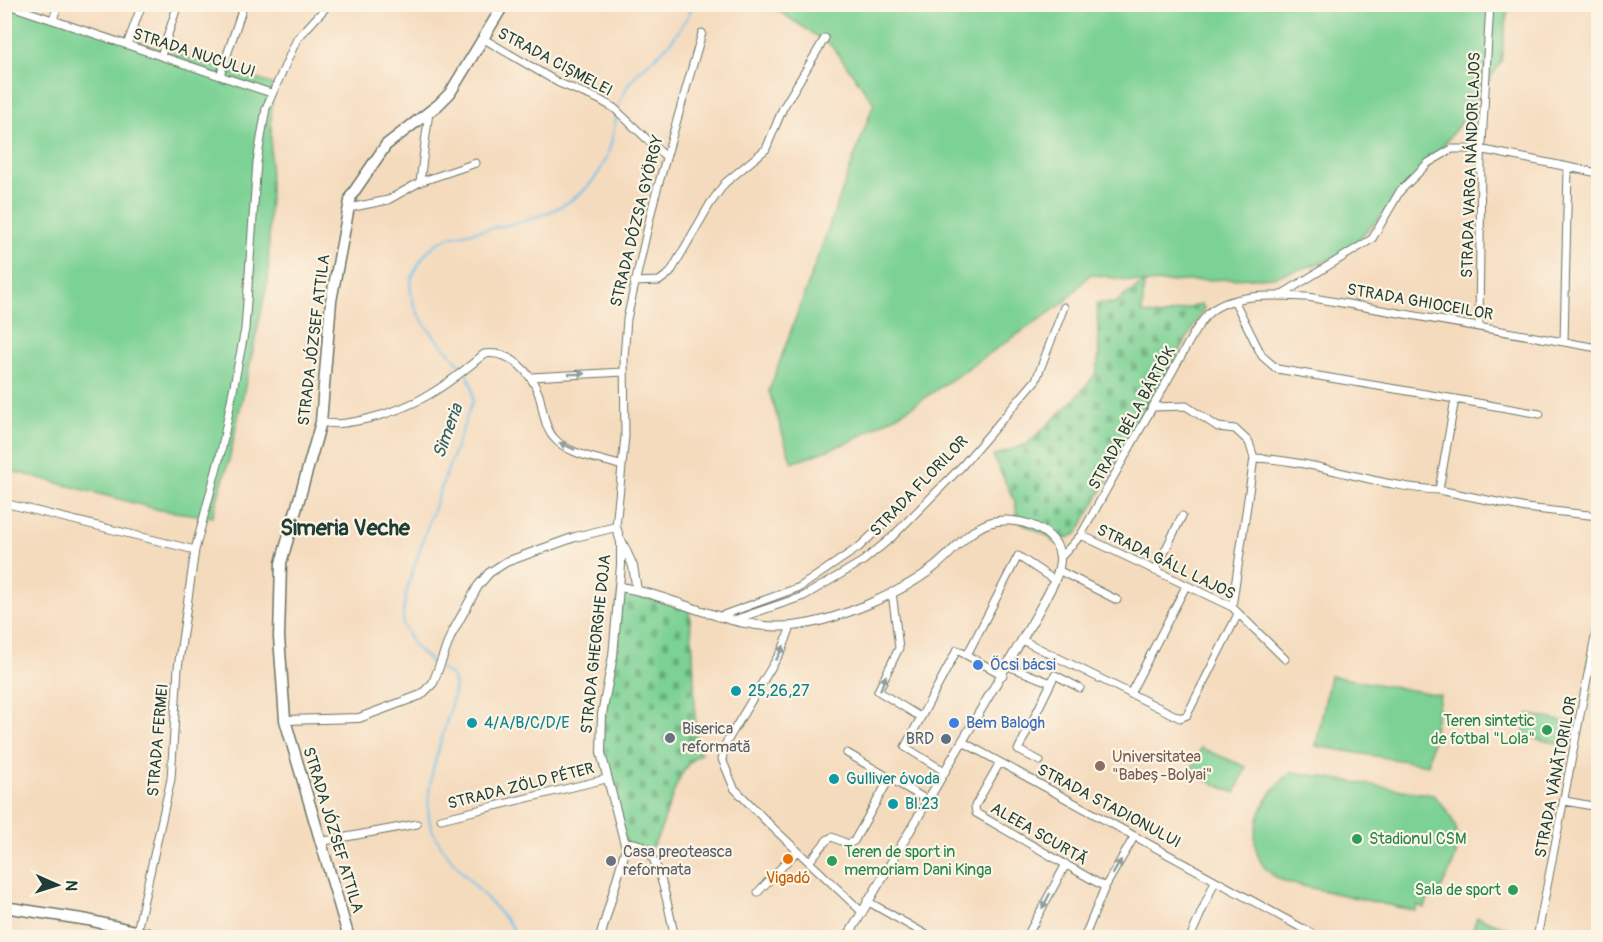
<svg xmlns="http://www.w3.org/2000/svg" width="1603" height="942" font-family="Pangolin,sans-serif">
<defs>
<pattern id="cemetery-stones" width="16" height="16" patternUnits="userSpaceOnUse" patternTransform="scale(1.5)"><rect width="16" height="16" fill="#7cd194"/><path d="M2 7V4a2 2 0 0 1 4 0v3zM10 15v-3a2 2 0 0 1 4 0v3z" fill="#65ab7a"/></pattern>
</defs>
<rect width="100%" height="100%" fill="#fcf5e5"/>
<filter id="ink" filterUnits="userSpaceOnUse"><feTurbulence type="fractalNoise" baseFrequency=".0167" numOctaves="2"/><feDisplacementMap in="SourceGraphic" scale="12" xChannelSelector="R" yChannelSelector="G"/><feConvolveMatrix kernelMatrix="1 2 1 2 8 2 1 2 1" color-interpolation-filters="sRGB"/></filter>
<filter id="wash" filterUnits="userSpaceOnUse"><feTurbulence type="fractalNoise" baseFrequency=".008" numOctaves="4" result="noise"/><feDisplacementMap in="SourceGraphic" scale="24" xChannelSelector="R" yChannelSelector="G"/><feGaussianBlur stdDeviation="1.35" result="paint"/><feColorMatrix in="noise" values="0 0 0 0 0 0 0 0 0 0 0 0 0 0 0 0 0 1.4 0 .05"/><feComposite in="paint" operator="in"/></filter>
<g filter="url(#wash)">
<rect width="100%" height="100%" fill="#f5dbbe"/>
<!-- green -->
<path fill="#7cd194" stroke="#4e8764" stroke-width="1.5" d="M4 5H22L272 84 268 280 229 460 212 517 160 510 5 469Z
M770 5H1508L1501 62 1467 114 1415 183 1340 257 1273 277 1144 283 1090 274 1065 302 911 407 849 442 792 463 769 391 874 103 833 47Z
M1330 676 1440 695 1428 765 1316 746Z
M1527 714 1572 723 1567 745 1523 736Z
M1201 748 1246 767 1235 793 1190 773Z
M1292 772 1433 795C1472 833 1459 855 1437 896L1431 893 1424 908 1417 905 1416 911 1289 883C1233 864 1255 798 1292 772Z
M1477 917 1521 933 1519 937H1470Z"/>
<!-- cemetery -->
<path fill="url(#cemetery-stones)" stroke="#4e8764" stroke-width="1.5" d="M1144 283 1142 313 1162 316 1201 304 1204 308 1077 534 1054 543 1048 536 1018 521 1015 502 993 456 1027 444 1073 401 1096 374 1099 354 1097 303H1114Z
M619 587 689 608 693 650 696 742 701 753C669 772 671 824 648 852L626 842 601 753Z"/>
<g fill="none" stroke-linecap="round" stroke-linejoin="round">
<!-- stream -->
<path stroke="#6cc1e9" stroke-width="2" d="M463 367C443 346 406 313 411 281 412 275 416 270 419 264 426 250 435 243 450 237 505 224 580 220 606 159 616 135 614 108 628 85 638 69 654 60 667 46 678 34 686 20 694 4
M466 372 472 386 473 400 430 519 408 585 403 611V625L414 646 432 663 452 676 455 686C449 727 424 775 429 817 432 853 499 903 519 938"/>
</g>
</g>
<g filter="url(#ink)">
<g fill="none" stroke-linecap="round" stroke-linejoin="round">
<defs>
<path id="minor" d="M5 4 271 93
M53 20 58 4
M484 39 559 83 598 99 614 108 666 157
M127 45 142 4
M161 56 178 4
M220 76 244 4
M420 182 429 112
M349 208 388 200 420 182 476 163
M634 282 659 281 670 273 710 204 725 183 766 149 783 108 825 38
M1279 296 1372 239 1400 191 1428 163 1452 149H1479L1598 173
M1235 302 1262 356 1277 369 1455 399
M1479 326 1481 161 1490 4
M1564 342 1568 168
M531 377 624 372
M1153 407 1186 406 1218 427 1235 429 1249 442 1254 458C1317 460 1376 487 1439 490
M1540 414 1455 399 1439 490 1526 508 1598 516
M321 422C337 426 351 422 367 419 417 407 445 387 484 354 510 350 531 372 539 395 543 408 544 427 554 438 568 455 602 459 622 466
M4 503 195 550
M616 527 625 436 624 358 627 319 654 200 702 33
M1081 535 1232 607 1285 659
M1060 558 1081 535 1195 331C1200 325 1204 317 1210 312 1235 292 1278 296 1308 297L1598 348
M1058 570 1117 600
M1155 571 1182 516
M892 592 899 648 878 691 920 717
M1232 607 1254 458
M718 617 800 587 859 547 888 520
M734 620 804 596 863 561 891 538 962 466 1036 380 1064 307
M791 626 783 648 726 743 722 759 734 788 769 824 861 911
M1022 640 1180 718 1187 715 1238 614
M967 655 1018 556 1054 580
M1008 666 1051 683 1018 750 1040 761
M1051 683 1055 675 1080 688
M1130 694 1186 586
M963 742 1320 938
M847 753 927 800
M999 764 975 806 976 813 1105 887
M944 771 905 747 957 650 1003 675
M1565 801 1598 807
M441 819 606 779
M319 842 417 824
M626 842C632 843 639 843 644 847 661 860 670 917 675 938
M809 862 827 840 832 837 848 844 854 841 886 785
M758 892 797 851
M867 901 932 938
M137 931 171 779 178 668 195 550 221 452 245 329 257 162 266 108 297 39 329 4
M1026 938 1066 864
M1084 938 1105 887 1134 837
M1190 938 1215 881
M1537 938 1598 622"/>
<path id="tertiary" d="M622 542 633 566 637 590
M619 587C680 596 736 635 800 625 840 619 901 593 933 568 952 554 966 531 989 523 1014 514 1061 529 1060 560 1059 579 1045 598 1037 614L847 938
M285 720 359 718 421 695 433 683 451 635 478 586 489 573 506 562 575 537 616 527 621 542V565L613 656 602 714 601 753 626 848 600 938"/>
<path id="secondary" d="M4 907 88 920 165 938"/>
<path id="primary" d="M349 938 285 720 279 637 281 563 321 422 331 301 351 196 386 145 438 105 450 93 504 4"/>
</defs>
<!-- minor casing -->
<use href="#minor" stroke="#6a7464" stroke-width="9"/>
<!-- tertiary casing -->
<use href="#tertiary" stroke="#6a7464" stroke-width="10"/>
<!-- secondary casing -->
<use href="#secondary" stroke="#6a7464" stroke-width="13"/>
<!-- primary casing -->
<use href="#primary" stroke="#6a7464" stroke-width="13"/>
<!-- minor -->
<use href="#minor" stroke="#fff" stroke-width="7"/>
<!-- tertiary -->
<use href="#tertiary" stroke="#fff" stroke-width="8"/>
<!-- secondary -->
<use href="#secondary" stroke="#fff" stroke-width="10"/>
<!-- primary -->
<use href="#primary" stroke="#fff" stroke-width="10"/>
</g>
<!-- one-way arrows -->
<defs><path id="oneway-solid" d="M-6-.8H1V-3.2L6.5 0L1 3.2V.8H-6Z" transform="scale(1.5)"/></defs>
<g fill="#8f9e9a">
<use href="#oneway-solid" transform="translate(577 374) rotate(-1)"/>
<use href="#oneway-solid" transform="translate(567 446) rotate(-155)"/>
<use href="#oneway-solid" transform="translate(780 653) rotate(-61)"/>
<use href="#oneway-solid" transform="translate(883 683) rotate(-69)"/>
<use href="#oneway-solid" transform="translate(1117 867) rotate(-60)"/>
<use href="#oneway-solid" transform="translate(1046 901) rotate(118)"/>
</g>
</g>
<!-- markers -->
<g fill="#3f7fe0" stroke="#fcf5e5" stroke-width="2">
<circle cx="978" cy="665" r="6"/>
<circle cx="954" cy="723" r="6"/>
</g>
<g fill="#0f9aa8" stroke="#fcf5e5" stroke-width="2">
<circle cx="736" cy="691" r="6"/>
<circle cx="472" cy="723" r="6"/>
<circle cx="834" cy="779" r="6"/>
<circle cx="893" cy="804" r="6"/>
</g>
<g fill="#2e9e5b" stroke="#fcf5e5" stroke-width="2">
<circle cx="1547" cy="730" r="6"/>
<circle cx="1357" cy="839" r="6"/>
<circle cx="832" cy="861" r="6"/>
<circle cx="1513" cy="890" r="6"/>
</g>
<g fill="#6b7280" stroke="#fcf5e5" stroke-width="2">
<circle cx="670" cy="738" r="6"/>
<circle cx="611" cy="861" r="6"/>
</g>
<circle fill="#5c6f8a" stroke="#fcf5e5" stroke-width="2" cx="946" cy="739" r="6"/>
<circle fill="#8d6e63" stroke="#fcf5e5" stroke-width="2" cx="1100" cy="766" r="6"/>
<circle fill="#e8710a" stroke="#fcf5e5" stroke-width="2" cx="788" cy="859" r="6"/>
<g text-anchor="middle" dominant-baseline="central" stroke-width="4.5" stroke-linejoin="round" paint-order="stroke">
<!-- street labels -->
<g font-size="16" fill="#1f3d34" stroke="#fcf5e5">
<text transform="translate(194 53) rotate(18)">STRADA NUCULUI</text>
<text transform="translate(555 62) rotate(28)">STRADA CIȘMELEI</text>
<text transform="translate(1471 165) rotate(-88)">STRADA VARGA NÁNDOR LAJOS</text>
<text transform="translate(637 221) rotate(-76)">STRADA DÓZSA GYÖRGY</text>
<text transform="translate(1420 302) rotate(10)">STRADA GHIOCEILOR</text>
<text transform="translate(314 340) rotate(-83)">STRADA JÓZSEF ATTILA</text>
<text transform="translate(1132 418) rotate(-61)">STRADA BÉLA BÁRTÓK</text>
<text transform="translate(919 486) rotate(-46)">STRADA FLORILOR</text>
<text transform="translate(1166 562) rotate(26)">STRADA GÁLL LAJOS</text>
<text transform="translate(596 644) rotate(-84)">STRADA GHEORGHE DOJA</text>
<text transform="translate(158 740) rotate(-85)">STRADA FERMEI</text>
<text transform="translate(1556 777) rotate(-79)">STRADA VÂNĂTORILOR</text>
<text transform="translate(521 786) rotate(-14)">STRADA ZÖLD PÉTER</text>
<text transform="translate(1109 806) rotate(28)">STRADA STADIONULUI</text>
<text transform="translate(333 830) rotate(73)">STRADA JÓZSEF ATTILA</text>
<text transform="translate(1039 834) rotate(30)">ALEEA SCURTĂ</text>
</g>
<!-- shop labels -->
<g font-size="16" fill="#366cbe" stroke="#fcf5e5" text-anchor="start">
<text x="990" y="665">Öcsi bácsi</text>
<text x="966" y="723">Bem Balogh</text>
</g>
<!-- culture labels -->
<g font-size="16" fill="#0d838f" stroke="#fcf5e5" text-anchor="start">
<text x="748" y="691">25,26,27</text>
<text x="484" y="723">4/A/B/C/D/E</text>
<text x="846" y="779">Gulliver óvoda</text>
<text x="905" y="804">Bl.23</text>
</g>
<!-- leisure labels -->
<g font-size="16" fill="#27864d" stroke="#fcf5e5" text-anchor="end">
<text x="1535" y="721">Teren sintetic<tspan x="1535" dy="18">de fotbal "Lola"</tspan></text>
<text x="1369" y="839" text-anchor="start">Stadionul CSM</text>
<text x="844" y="852" text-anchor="start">Teren de sport in<tspan x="844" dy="18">memoriam Dani Kinga</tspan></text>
<text x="1501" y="890">Sala de sport</text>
</g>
<!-- worship labels -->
<g font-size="16" fill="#5b616d" stroke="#fcf5e5" text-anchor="start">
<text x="682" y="729">Biserica<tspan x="682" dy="18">reformată</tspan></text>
<text x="623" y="852">Casa preoteasca<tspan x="623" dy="18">reformata</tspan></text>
</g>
<!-- service labels -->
<g font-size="16" fill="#4e5e75" stroke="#fcf5e5" text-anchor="end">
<text x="934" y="739">BRD</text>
</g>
<!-- education labels -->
<g font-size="16" fill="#785e54" stroke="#fcf5e5" text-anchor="start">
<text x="1112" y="757">Universitatea<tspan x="1112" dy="18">"Babeș-Bolyai"</tspan></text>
</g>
<!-- food labels -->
<g font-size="16" fill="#c56008" stroke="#fcf5e5">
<text x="788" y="878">Vigadó</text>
</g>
<!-- water labels -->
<g font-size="18" font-style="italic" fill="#325e61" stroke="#fcf5e5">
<text transform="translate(448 431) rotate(-70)">Simeria</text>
</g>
<!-- district labels -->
<g font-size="22" font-weight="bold" fill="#1f3d34" stroke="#fcf5e5">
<text x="345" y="528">Simeria Veche</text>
</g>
</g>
<!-- margin -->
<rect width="1603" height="942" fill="none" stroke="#fcf5e5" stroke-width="24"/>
<!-- north arrow -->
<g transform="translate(57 885) rotate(93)" stroke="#fcf5e5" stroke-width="4.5" paint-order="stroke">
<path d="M0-4.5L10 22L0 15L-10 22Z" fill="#1f3d34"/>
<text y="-9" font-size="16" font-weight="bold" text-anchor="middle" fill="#1f3d34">N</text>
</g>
</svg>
